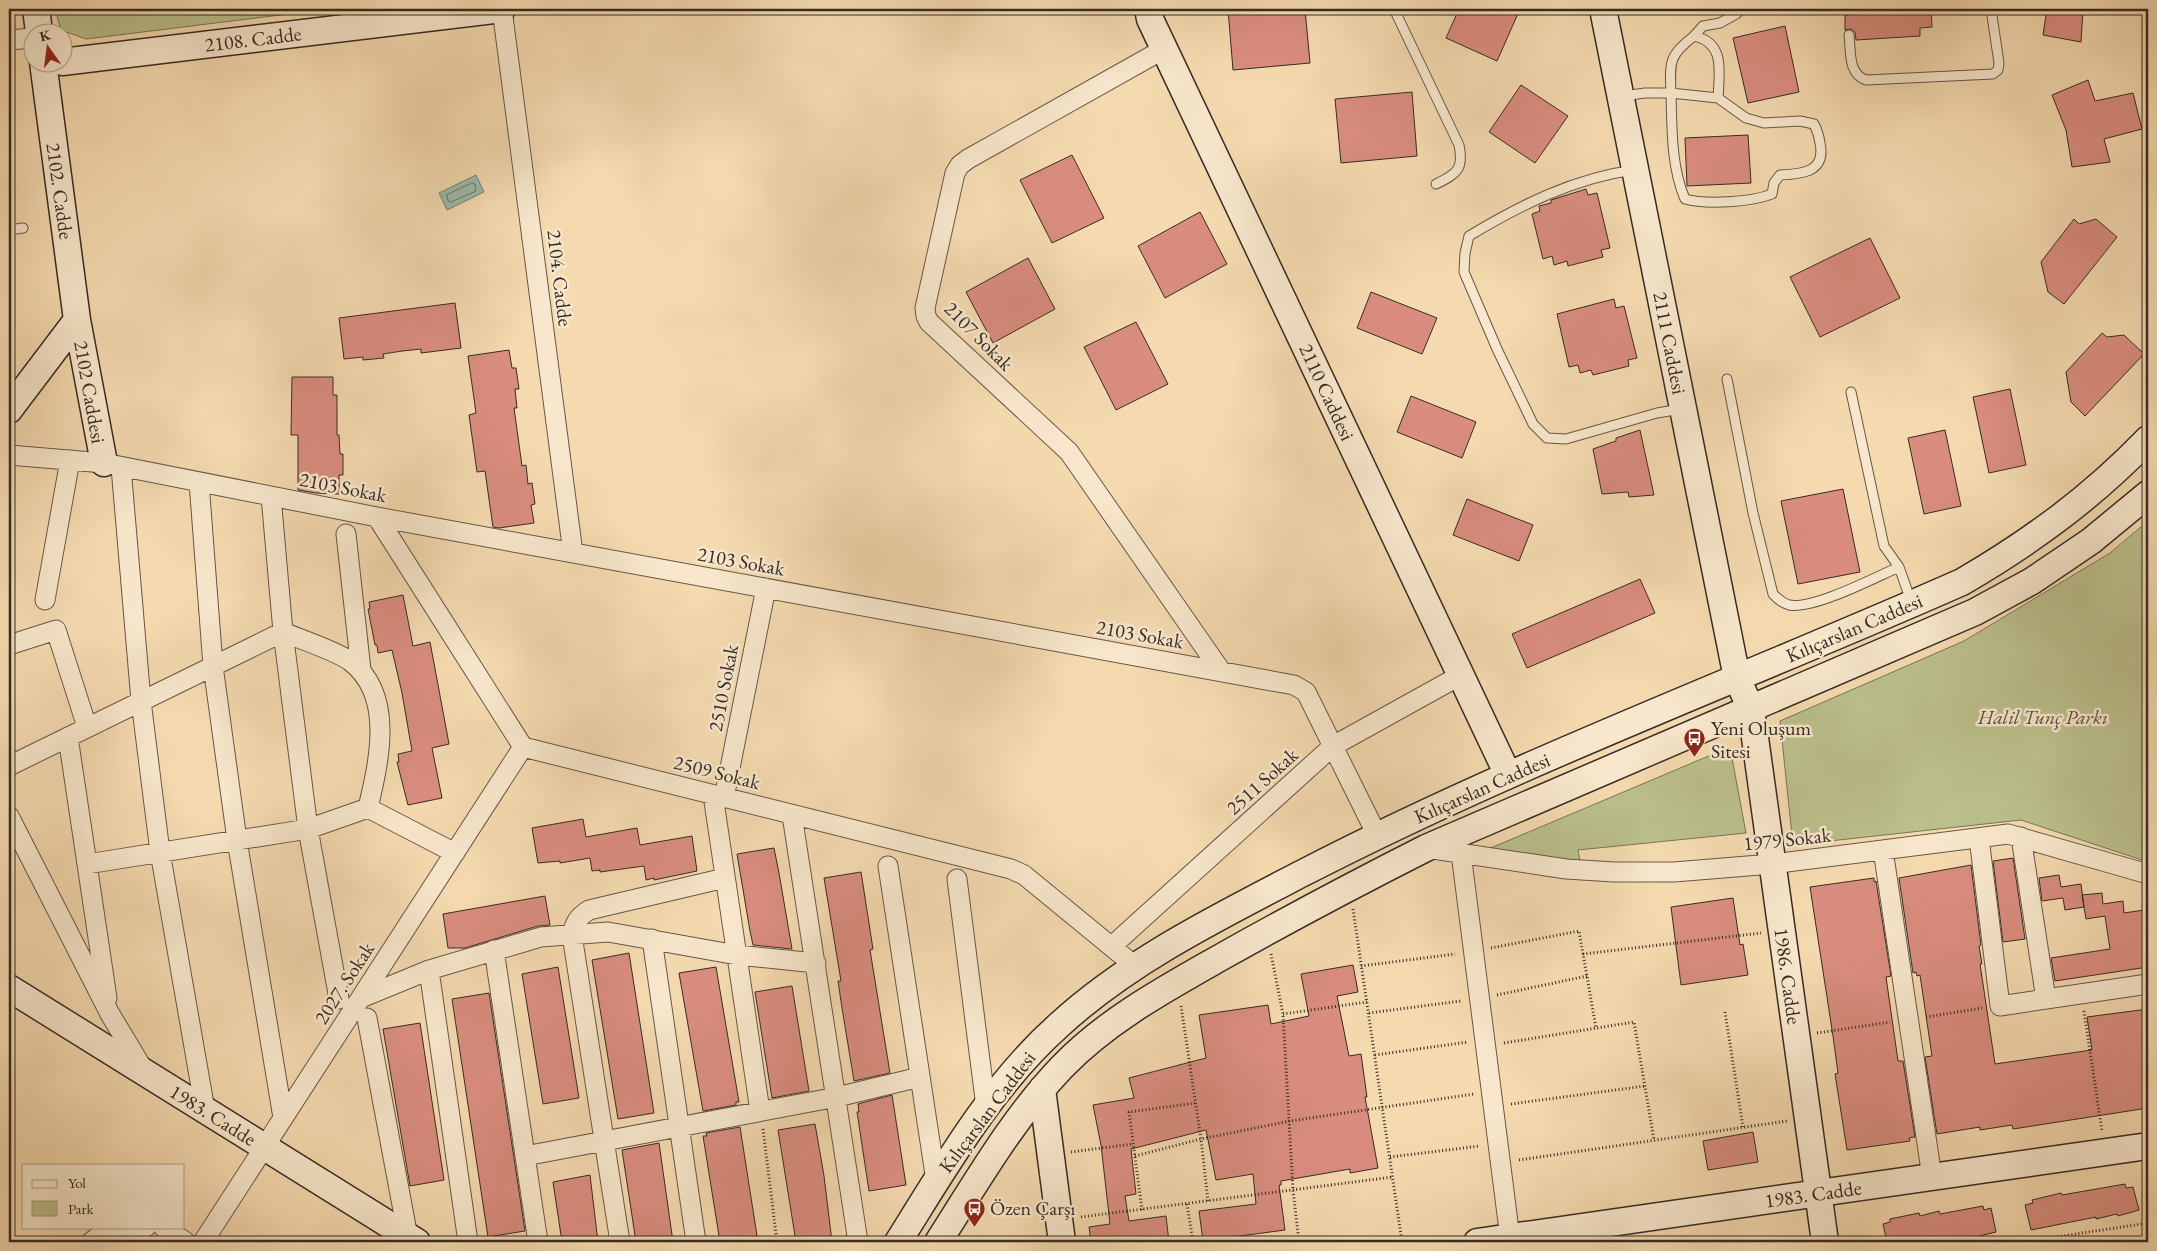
<svg xmlns="http://www.w3.org/2000/svg" width="2157" height="1251" font-family="'EB Garamond',serif">
<rect width="100%" height="100%" fill="#f5dab0"/>
<filter id="stains"><feTurbulence type="fractalNoise" baseFrequency=".004" numOctaves="4"/><feColorMatrix values="0 0 0 0 .2 0 0 0 0 .09 0 0 0 0 .02 0 0 0 .5 -.17"/></filter>
<radialGradient id="worn" r=".72"><stop offset=".6" stop-color="#630" stop-opacity="0"/><stop offset="1" stop-color="#630" stop-opacity=".3"/></radialGradient>
<!-- green -->
<path fill="#bbc08c" stroke="#787658" d="M55 9H329L86 39 61 30Z
M2148 521V862L2021 820 1793 845 1780 721 1964 641 2110 553Z
M1730 747 1746 833 1578 850 1580 861 1486 850Z"/>
<!-- water -->
<path fill="#9cbbac" stroke="#738176" d="M476 175 484 192 447 210 439 193Z"/>
<g fill="none" stroke-linecap="round" stroke-linejoin="round">
<!-- shore -->
<path stroke="#697368" stroke-width="1" d="M472 183 475 184 476 191 451 202 448 201 447 195Z"/>
</g>
<!-- building -->
<path fill="#da8d7f" stroke="#362b25" d="M1228 9H1305L1310 63 1233 70Z
M1459 9H1520L1497 61 1446 38Z
M1847 9H1931L1932 27 1920 28V36L1856 40 1855 32 1851 29 1845 30V15H1848Z
M2047 9H2083L2081 42 2043 35Z
M1785 26 1799 92 1748 103 1733 38Z
M2088 80 2095 101 2133 93 2142 129 2104 139 2110 162 2072 167 2066 130 2052 95Z
M1521 85 1568 116 1535 163 1489 132Z
M1412 92 1417 156 1341 163 1335 99Z
M1748 135 1751 183 1687 186 1685 138Z
M1072 155 1104 218 1052 243 1020 180Z
M1586 189 1588 195 1597 193 1610 248 1601 250 1603 257 1568 266 1567 261 1554 265 1552 256 1543 259 1532 214 1540 211 1539 206 1551 203V200Z
M1200 212 1227 264 1165 298 1138 246Z
M2074 219 2079 224 2096 219 2117 237 2064 304 2048 292 2041 262Z
M1870 238 1900 298 1820 337 1790 277Z
M1028 258 1055 309 993 343 966 292Z
M1371 292 1437 318 1422 354 1357 328Z
M1614 299 1616 308 1624 306 1637 358 1628 360 1629 366 1593 375 1591 370 1580 373 1578 365 1569 367 1557 314Z
M455 303 461 348 421 353V349L402 351 383 354 384 358 363 360V357L344 359 339 318Z
M1136 322 1168 384 1116 410 1084 347Z
M2102 333 2107 337 2124 335 2144 354 2085 416 2071 402 2066 372Z
M509 350 512 368H516L519 389H515L517 408H514L522 466 526 465 528 484 532 483 535 504 531 505 534 523 499 528 493 527 485 471 477 472 469 415 476 413 468 356Z
M292 377H333V395H337V435H339L340 454H343V475H339V494L316 493 298 490V435H291Z
M2010 389 2026 465 1989 473 1973 397Z
M1411 396 1476 422 1462 458 1397 432Z
M1640 430 1654 495 1629 497 1628 492 1602 494 1593 449 1616 441V438Z
M1945 430 1961 506 1924 514 1908 438Z
M1843 489 1860 572 1798 584 1781 501Z
M1467 499 1533 525 1519 561 1453 535Z
M1640 579 1655 613 1527 668 1512 634Z
M403 595 413 646 430 642 449 744 432 748 442 798 408 805 397 762H399L398 754 412 751 402 693 392 650 378 653 377 645H375L368 609H370L369 602Z
M583 819 586 837 637 828 640 845 692 836 697 871 654 880V878L646 880 644 866 600 872V870L592 871 590 858 560 863V861L538 863 532 828Z
M774 848 779 873 792 949 753 945 750 931 737 854Z
M2013 858 2025 939 2003 942 1993 861Z
M1971 865 1981 945 1979 946 1982 964H1980L1995 1064 2092 1050 2087 1017 2148 1009V1108L2013 1129 2012 1125 1980 1130V1127L1937 1134 1925 1057 1932 1056 1920 975 1917 976 1916 972 1913 973 1899 878Z
M861 872 873 949 870 950 890 1073 854 1081 842 1008 838 981H841L824 878Z
M2059 875 2061 887 2081 884 2084 907 2065 910 2063 898 2042 901 2039 878Z
M1874 878V882L1876 881 1891 976 1886 977 1898 1061H1903L1915 1137 1909 1138 1910 1141 1847 1150 1835 1074 1838 1073 1833 1036 1810 887Z
M2102 893 2103 904 2123 901 2124 913 2144 910 2147 933 2148 967 2055 981 2051 958 2110 949 2105 916 2086 919 2082 895Z
M545 896 550 925 538 926 465 948H448L443 914Z
M1733 898 1740 945 1743 944 1748 975 1681 985 1671 907Z
M629 953 654 1113 618 1119 592 960Z
M1353 965 1358 992 1337 996 1349 1056 1361 1054 1367 1097H1365L1378 1168 1350 1173V1169L1281 1181V1185H1279L1285 1230 1203 1241 1199 1211 1256 1204 1253 1174 1216 1180 1206 1130 1131 1149 1136 1194 1125 1196 1129 1221 1166 1216 1169 1242H1091L1089 1227 1110 1224 1101 1145 1093 1105 1134 1098 1129 1078 1206 1058 1199 1015 1268 1005 1271 1024 1309 1016 1301 974Z
M558 967 579 1098 543 1104 522 974Z
M716 967 739 1102H736V1105L703 1111 679 973Z
M792 986 809 1091 772 1098 755 992Z
M489 993 525 1231 488 1237 452 999Z
M420 1023 444 1180 410 1186 383 1029Z
M892 1095 906 1185 869 1191 857 1112H859L858 1104Z
M815 1124 824 1176 832 1242H796L778 1130Z
M740 1127 758 1242H720L703 1136H707L706 1133Z
M1753 1132 1758 1162 1708 1170 1703 1141Z
M659 1143 673 1242H636L622 1150Z
M590 1175 598 1242H562L553 1182Z
M2125 1184 2126 1188 2133 1187 2139 1210 2118 1216 2117 1214 2096 1219V1217L2031 1230 2025 1205 2033 1203 2032 1200 2061 1193 2062 1195Z
M1983 1206 1984 1210 1991 1208 1996 1232 1975 1237 1974 1236 1953 1240V1238L1933 1242H1887L1883 1224 1890 1222V1219L1919 1213 1920 1216 1939 1211 1940 1214Z"/>
<g fill="none" stroke-linecap="round" stroke-linejoin="round">
<defs>
<path id="lane" d="M1394 9 1459 145C1464 169 1457 174 1436 184
M1849 35C1851 52 1848 74 1866 80L1993 74 1998 70 1999 63 1991 9
M1694 36 1703 26 1720 23 1736 14 1741 9
M1623 96 1645 93H1671C1672 127 1671 167 1685 199 1706 205 1752 202 1772 194L1774 183 1780 175C1803 174 1826 172 1820 143 1819 135 1817 130 1814 124L1800 121 1764 123 1746 118 1718 98 1671 93C1670 62 1668 56 1694 36 1726 43 1719 73 1718 98
M1634 170C1574 178 1521 205 1469 236L1465 253 1464 272 1497 349 1533 424 1547 438 1566 439 1657 413 1681 409
M9 230 23 228
M1727 379 1753 513 1773 594C1778 599 1782 603 1789 605 1813 610 1876 577 1899 567
M1851 392 1884 546 1899 567 1911 601"/>
<path id="street" d="M502 9 573 553
M9 40 32 38
M1164 49 968 159 960 165 955 173 925 308 926 316 929 322 1069 452 1221 671
M9 455 104 463 377 517 1294 685 1306 692 1377 835
M121 467 141 701 160 852 205 1110
M199 482 213 666 237 840 283 1118
M271 496 283 632 308 829 339 999
M377 517 523 747 1011 869 1024 875 1135 966
M346 534 361 670
M45 600 70 460
M9 645 56 630 87 727
M68 737 107 998
M9 766 283 632C300 639 336 651 350 661 395 695 379 761 368 808
M713 795 760 1111
M724 798 766 588
M792 815 858 1242
M9 816 110 1014 143 1069
M2021 837 2046 999 2148 984
M1979 838 2000 1006 2046 999
M1426 848 1566 869 1614 872H1674L1772 864 2008 834 2148 874
M1883 850 1932 1177
M1461 853 1510 1238
M87 864 308 829 368 808 455 853
M888 866 936 1181
M957 879 986 1107
M652 939 696 1242
M1112 946 1333 746 1461 675
M494 950 538 1242
M429 970 468 1242
M361 998 429 970 541 937 608 932 737 955 816 963
M367 1018 408 1237
M525 1156 837 1097 920 1077
M163 1227 186 1242
M91 1242 103 1233 146 1227
M203 1242 523 747
M620 1242 572 935C575 922 578 917 589 910L725 878"/>
<path id="secondary" d="M36 9 39 32
M1148 9 1150 19 1508 775
M1603 9 1737 678 1751 709 1825 1242
M43 62 77 320 104 463
M62 62 502 9
M9 410 77 320
M9 988 417 1242
M1042 1089 1062 1242
M898 1242C945 1167 991 1086 1058 1026 1127 962 1220 916 1303 873 1516 763 1742 679 1962 582 2032 541 2091 498 2148 439
M938 1242C976 1183 1013 1118 1062 1067 1105 1022 1163 990 1216 960 1285 921 1355 884 1426 848L1975 612 2032 581 2091 541 2148 494
M1477 1242 2148 1146"/>
</defs>
<!-- lane casing -->
<use href="#lane" stroke="#665748" stroke-width="11"/>
<!-- street casing -->
<use href="#street" stroke="#665748" stroke-width="21"/>
<!-- secondary casing -->
<use href="#secondary" stroke="#362b25" stroke-width="29"/>
<!-- path -->
<path stroke="#362b25" stroke-width="3" stroke-dasharray="1 2.5" stroke-linecap="butt" d="M1353 909 1402 1242
M1491 948 1579 931 1596 1028
M1271 954 1283 1014 1293 1190 1299 1242
M1583 954 1761 933
M1361 966 1455 954
M1497 995 1587 976
M1181 1006 1201 1139 1208 1201
M2084 1011 2102 1131
M1725 1012 1743 1127
M1369 1013 1461 1001
M1283 1014 1367 1002
M1926 1017 1982 1008
M1817 1033 1890 1022
M1504 1043 1634 1022 1654 1140
M1375 1055 1468 1042
M1511 1104 1645 1086
M763 1129 777 1242
M1071 1152 1133 1144
M1135 1156 1201 1139 1290 1121 1474 1094
M1390 1157 1480 1146
M1519 1160 1787 1121
M1187 1204 1193 1242
M1142 1210 1129 1112 1196 1103
M1081 1217 1393 1177
M2023 1242 2148 1223"/>
<!-- lane -->
<use href="#lane" stroke="#f8e7cc" stroke-width="9"/>
<!-- street -->
<use href="#street" stroke="#f8e7cc" stroke-width="19"/>
<!-- secondary -->
<use href="#secondary" stroke="#f8e7cc" stroke-width="26"/>
</g>
<!-- icons -->
<defs>
<symbol id="bus-pin" viewBox="-11 -11 22 30"><path d="M0 17L-7.5 6A9.5 9.5 0 1 1 7.5 6Z" fill="#8f2418" stroke="#f8e7cc"/><path d="M-5-6H5V4H4V6H2V4H-2V6H-4V4H-5ZM-3.5-4V0h7V-4ZM-3.5 1.2v1.5H-2V1.2ZM2 1.2v1.5H3.5V1.2Z" fill="#fff"/></symbol>
</defs>
<g fill-rule="evenodd">
<use href="#bus-pin" x="1682" y="726" width="25" height="34"/>
<use href="#bus-pin" x="962" y="1196" width="25" height="34"/>
</g>
<g text-anchor="middle" dominant-baseline="central" stroke-width="5" stroke-linejoin="round" paint-order="stroke">
<!-- street labels -->
<g font-size="20" fill="#362b25" stroke="#f8e7cc">
<text transform="translate(253 39) rotate(-7)">2108. Cadde</text>
<text transform="translate(60 191) rotate(82)">2102. Cadde</text>
<text transform="translate(560 278) rotate(83)">2104. Cadde</text>
<text transform="translate(979 336) rotate(45)">2107 Sokak</text>
<text transform="translate(1670 343) rotate(79)">2111 Caddesi</text>
<text transform="translate(90 392) rotate(80)">2102 Caddesi</text>
<text transform="translate(1327 392) rotate(65)">2110 Caddesi</text>
<text transform="translate(343 487) rotate(11)">2103 Sokak</text>
<text transform="translate(741 561) rotate(10)">2103 Sokak</text>
<text transform="translate(1854 628) rotate(-23)">Kılıçarslan Caddesi</text>
<text transform="translate(1140 634) rotate(10)">2103 Sokak</text>
<text transform="translate(723 688) rotate(-79)">2510 Sokak</text>
<text transform="translate(717 772) rotate(14)">2509 Sokak</text>
<text transform="translate(1262 781) rotate(-42)">2511 Sokak</text>
<text transform="translate(1482 788) rotate(-24)">Kılıçarslan Caddesi</text>
<text transform="translate(1787 839) rotate(-6)">1979 Sokak</text>
<text transform="translate(1788 976) rotate(82)">1986. Cadde</text>
<text transform="translate(344 983) rotate(-57)">2027. Sokak</text>
<text transform="translate(987 1112) rotate(-53)">Kılıçarslan Caddesi</text>
<text transform="translate(213 1115) rotate(32)">1983. Cadde</text>
<text transform="translate(1813 1194) rotate(-8)">1983. Cadde</text>
</g>
<!-- park labels -->
<g font-size="20" font-style="italic" fill="#57503f" stroke="#f8e7cc">
<text x="2043" y="717">Halil Tunç Parkı</text>
</g>
<!-- poi labels -->
<g font-size="20" fill="#362b25" stroke="#f8e7cc" text-anchor="start">
<text x="1711" y="728">Yeni Oluşum<tspan x="1711" dy="23">Sitesi</tspan></text>
<text x="990" y="1208">Özen Çarşı</text>
</g>
</g>
<!-- margin -->
<rect width="2157" height="1251" fill="none" stroke="#f5dab0" stroke-width="30"/>
<rect x="10" y="10" width="2137" height="1231" fill="none" stroke="#362b25" stroke-width="2.5"/>
<rect x="15" y="15" width="2127" height="1221" fill="none" stroke="#362b25"/>
<!-- legend -->
<rect x="22" y="1164" width="162" height="65" fill="#f8e7cc" stroke="#aa9c89"/>
<rect x="32" y="1180" width="25" height="8" fill="#f8e7cc" stroke="#aa9c89"/>
<text x="68" y="1188" font-size="15" fill="#362b25">Yol</text>
<rect x="32" y="1201" width="25" height="15" fill="#bbc08c" stroke="#aa9c89"/>
<text x="68" y="1214" font-size="15" fill="#362b25">Park</text>
<!-- north arrow -->
<g transform="translate(48 48) rotate(346)"><circle r="24" fill="#f8e7cc" stroke="#aa9c89"/>
<path d="M0-4L9 19L0 12L-9 19Z" fill="#8f2418"/>
<text y="-8" font-size="14" font-weight="bold" text-anchor="middle" fill="#362b25">K</text>
</g>
<rect width="100%" height="100%" filter="url(#stains)"/>
<rect width="100%" height="100%" fill="url(#worn)"/>
</svg>
